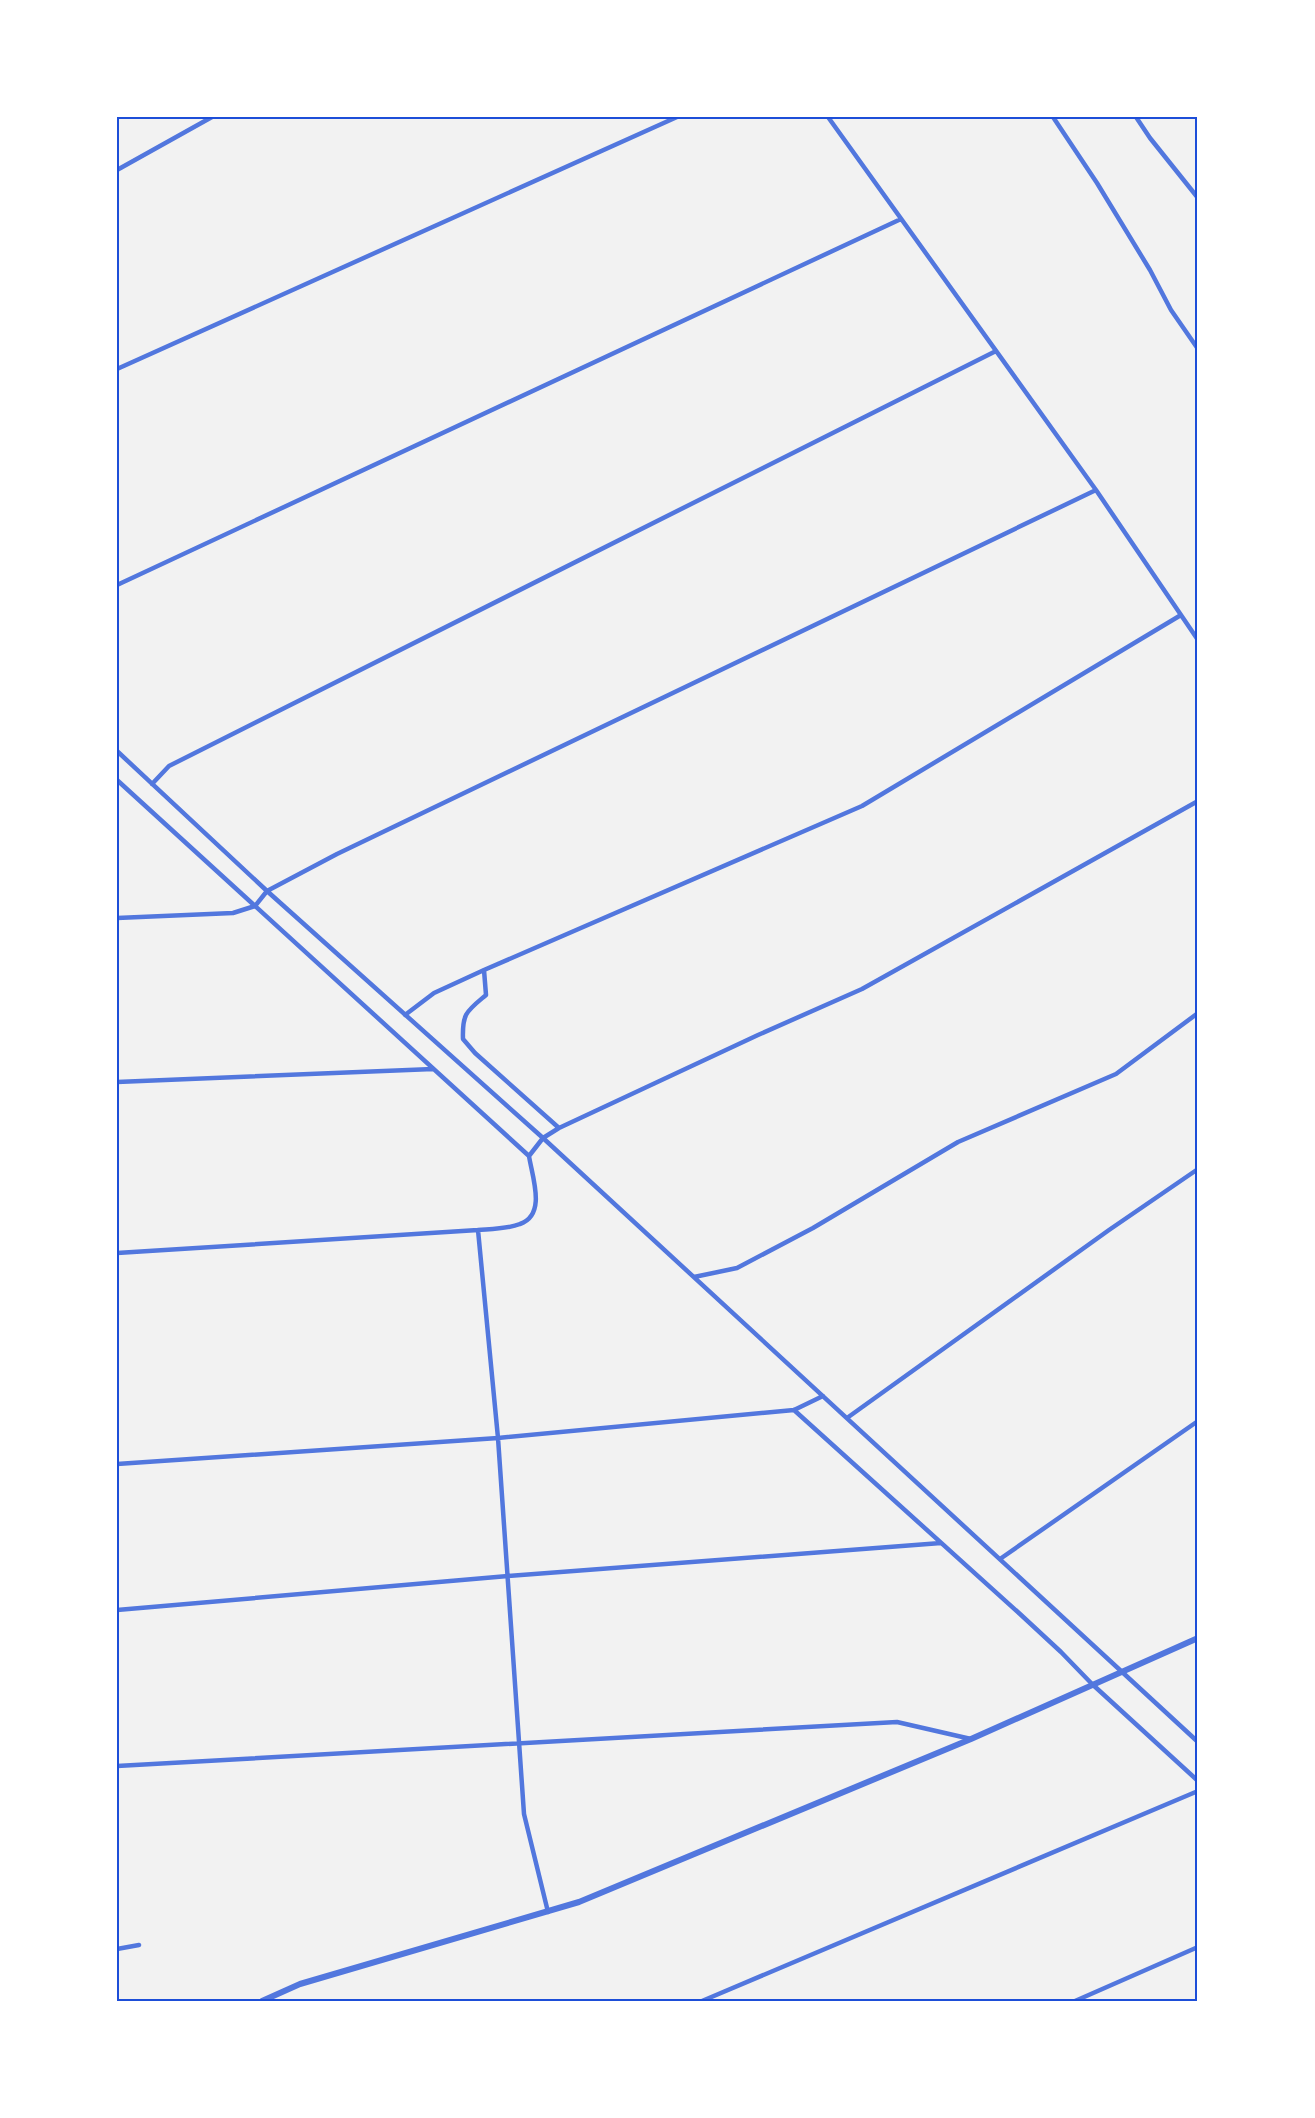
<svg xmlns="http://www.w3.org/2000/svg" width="1315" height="2118" font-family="'PT Sans Narrow',sans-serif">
<rect width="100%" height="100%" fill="#f2f2f2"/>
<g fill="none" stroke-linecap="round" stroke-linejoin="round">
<!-- minor -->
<path stroke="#5277de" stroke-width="4.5" d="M828 117 1096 490 1198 640
M1053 117 1097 183 1150 270 1171 310 1198 349
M1136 117 1150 138 1198 198
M117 170 212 117
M117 369 677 117
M117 585 901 219
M117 751 267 891 543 1138 1198 1742
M117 780 529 1156C532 1176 547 1215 520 1224 508 1229 491 1229 478 1230L117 1253
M152 784 169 766 996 351
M117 918 233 913 255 906 267 891 337 854 1096 490
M484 970 486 995C467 1011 462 1013 463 1039L475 1053 559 1128
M405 1015 434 993 484 970 862 806 1181 615
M117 1082 433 1069
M529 1156 543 1138 559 1128 758 1035 862 989 1198 801
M478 1230 498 1438 524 1814 548 1912
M694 1277 737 1268 813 1228 958 1142 1116 1074 1198 1013
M794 1410 1020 1614 1061 1652 1092 1684 1198 1781
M847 1418 1109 1230 1198 1169
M117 1464 498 1438 794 1410 823 1396
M1000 1559 1198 1421
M117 1610 508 1576 941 1543
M117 1766 897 1722 971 1739
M117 1949 139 1945
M702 2001 1198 1791
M1075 2001 1198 1947"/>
<!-- tertiary -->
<path stroke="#5277de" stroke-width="6" d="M262 2001 300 1984 579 1902 971 1739 1198 1638"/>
</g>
<!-- border -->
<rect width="1315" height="2118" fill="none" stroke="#ffffff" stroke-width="237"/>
<rect x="118" y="118" width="1078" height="1882" fill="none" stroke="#1d4ed8" stroke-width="2"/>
</svg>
